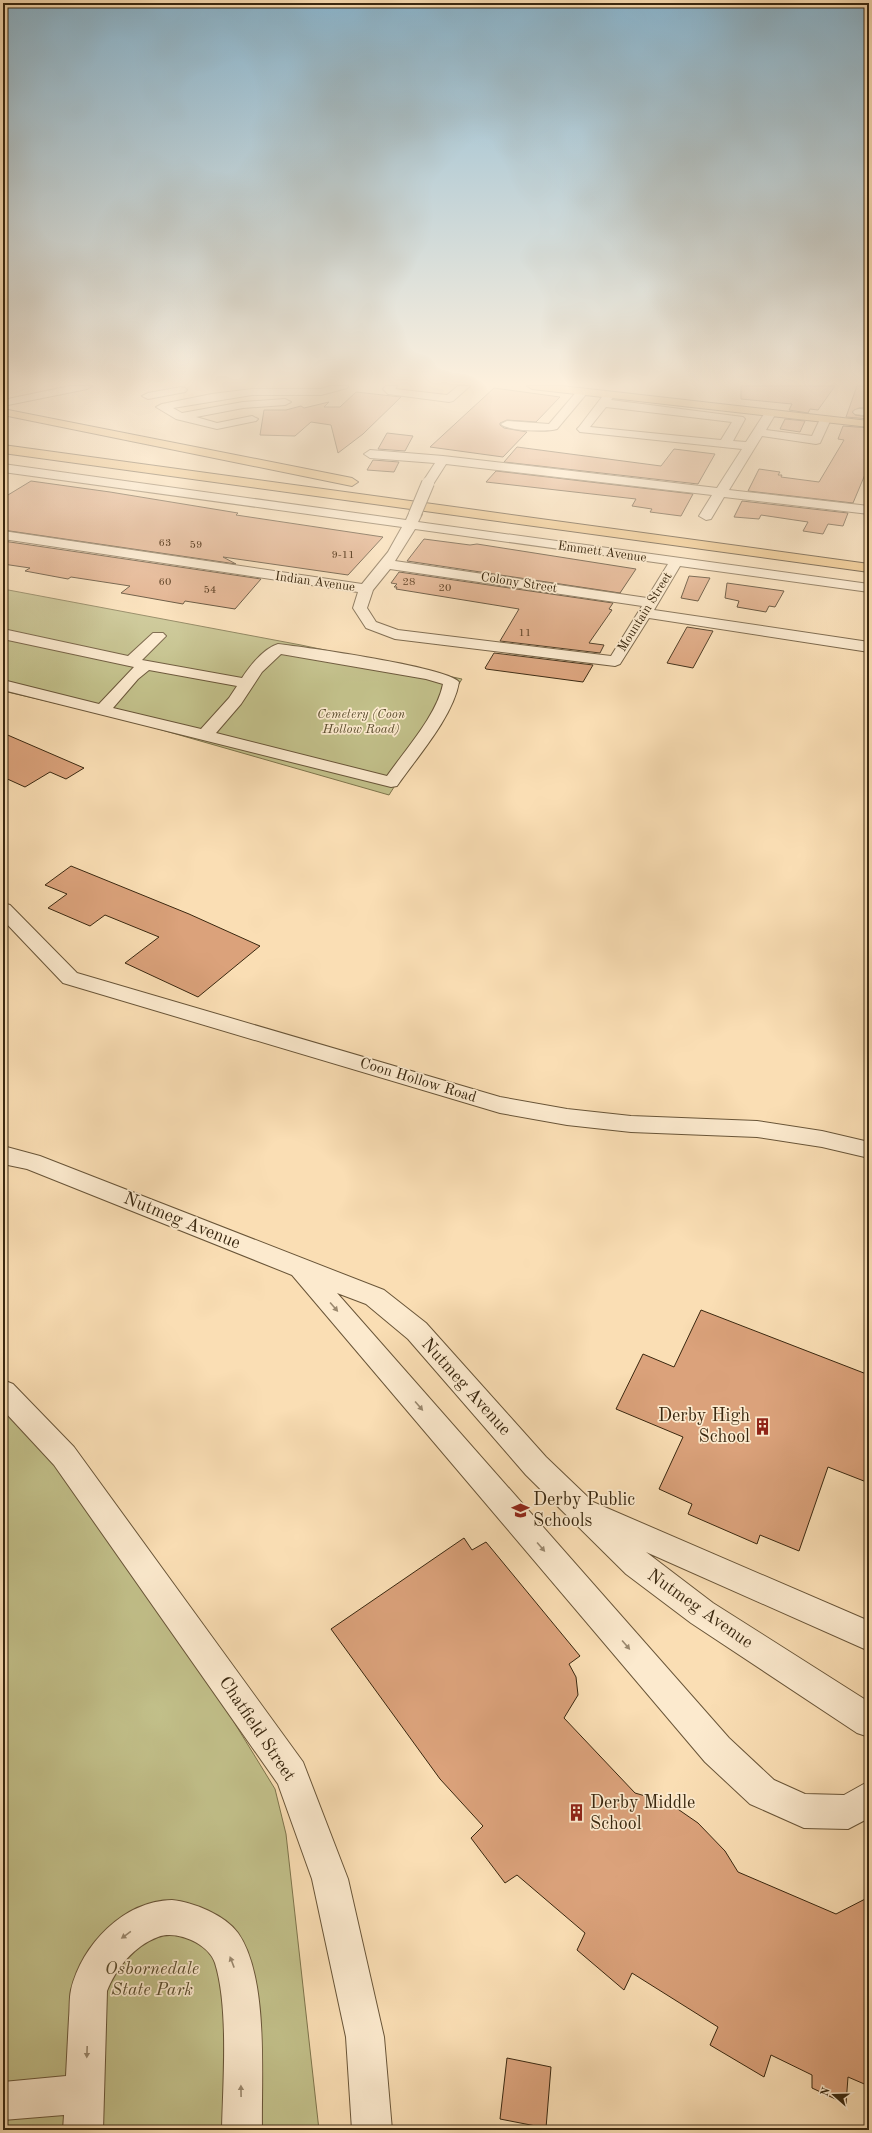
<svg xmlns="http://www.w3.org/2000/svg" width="872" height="2133" font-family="'Old Standard TT',serif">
<rect width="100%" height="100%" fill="#fadeb4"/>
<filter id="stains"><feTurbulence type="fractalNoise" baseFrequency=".005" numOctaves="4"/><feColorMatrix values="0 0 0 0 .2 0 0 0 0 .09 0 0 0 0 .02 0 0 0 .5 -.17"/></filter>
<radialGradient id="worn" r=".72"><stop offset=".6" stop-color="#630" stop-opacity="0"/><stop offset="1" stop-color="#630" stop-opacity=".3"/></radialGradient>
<!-- green -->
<path fill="#c2c08a" stroke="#7e744c" d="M3 589 301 645 462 679 389 795 120 718 3 691Z
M3 1375 115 1528 275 1789 286 1834 319 2130H3Z"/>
<!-- building -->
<path fill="#dba27b" stroke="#39270f" d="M741 386H835L818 410 810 409 808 413 789 410 792 404 741 399Z
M857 386H869V408H859L852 412 855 415 869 417V419L846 417Z
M494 388 560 397 536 422 507 420 500 423V425L504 428 527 432 503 457 430 447Z
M356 392 401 397 363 434 338 453 331 425 311 422 295 436 260 435 264 410H286L301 406 304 408 329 402 324 407H340Z
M785 419 805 421 800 432 780 429Z
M843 426 869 428V457L865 464 869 465 853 503 748 491 759 469 780 472 778 475H782L781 477 819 482 844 440 838 439Z
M387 433 413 436 405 451 378 449Z
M517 447 661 466 674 449 715 454 698 484 504 462Z
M373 460 399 462 394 472 367 470Z
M496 471 693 494 681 516 650 512 652 509 632 506 636 499 486 482Z
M31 481 110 492 238 513 236 515 383 537 348 575 223 557 236 564 3 530V498Z
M742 501 848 513 843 526 828 524 823 534 803 531 808 522 761 515 759 519 734 517Z
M424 539 470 545 477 544 636 569 620 593 407 561Z
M3 541 261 579 235 609 185 601 183 604 121 593 130 586 71 577 68 579 25 571 30 568 3 564Z
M399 572 613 603 609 609 612 610 589 643 604 645 600 653 500 641 519 609 396 589 397 587H394L397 584 391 583Z
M689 576 710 578 698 601 681 598Z
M727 583 777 590 784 591 775 607 769 606 766 612 737 607 739 601 725 598Z
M687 627 713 631 693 668 667 663Z
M494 653 593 665 583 682 486 669 485 668Z
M3 733 84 768 66 779 50 772 25 787 3 777Z
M71 866 189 914 260 946 198 997 125 963 159 937 105 915 90 926 48 908 67 894 45 885Z
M701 1310 869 1375V1483L828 1467 799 1551 760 1535 757 1544 688 1514 692 1504 659 1489 683 1437 616 1409 643 1354 674 1367Z
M464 1538 472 1550 486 1542 580 1656 569 1664 576 1677 578 1695 564 1718 635 1793 669 1803 698 1823 725 1851 738 1872 836 1914 869 1897V2086L848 2077 846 2104 812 2088V2075L771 2055 764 2077 710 2045 718 2027 632 1973 624 1990 577 1950 585 1933 517 1875 505 1883 471 1838 483 1826 440 1779 331 1629Z
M507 2058 551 2067 546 2128 500 2119Z"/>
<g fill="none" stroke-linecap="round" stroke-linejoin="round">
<defs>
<path id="minor" d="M70 386H92L87 389 3 406V400Z
M330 386H348L347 388 321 395H252L173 408 182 413 243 402 285 399 291 402 285 405 243 408 196 417 217 423 252 416 258 419 256 421 217 429 176 419 156 407 162 404 212 394 252 389H321Z
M386 386H397L395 389 447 395 458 386H470L453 401 449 402 388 394 383 389Z
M181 387 185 388 187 390 185 392 148 399 142 396 148 393Z
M582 389 588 392 557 429C548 432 507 431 501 424L507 421 549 424 578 390Z
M609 392 615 395 611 400 743 417 745 419 733 441 746 442 766 411H774L776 413 766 430 812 436 821 417H829L831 419 820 443 816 444 762 436 729 490 869 506V514L724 497 711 519 706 520 699 516 712 495 446 464 432 486 428 487 422 483 435 463 370 458 364 454 370 450 443 456 717 488 742 449 580 432 577 429 579 427 605 393ZM606 407 732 422 721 440 590 427Z
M859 409 869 410V416L855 414 853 412 855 410Z
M3 464 406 520 410 511 415 510 422 514 418 522 869 584V592L680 566 654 610 869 642V652L649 618 620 664 615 666 395 639 366 628 353 608 358 592 3 539V531L362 584 388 552 402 527 3 472ZM415 529 668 564 647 598 395 561ZM390 569 642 606 611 656 398 630 376 622 367 608 373 590Z
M3 629 128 656 153 633H163L166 636 142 660 242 678C250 666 264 648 278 644 304 647 448 667 459 682 453 717 417 757 397 786L391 787 3 690V680L99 704 134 667 3 639ZM281 654 426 679 443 684C437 715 405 750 387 776L216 733 241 704 262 672ZM149 670 237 686 229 698 201 729 113 708 138 679Z
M3 903 10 905 77 973 500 1097 567 1109 631 1116 757 1121 822 1131 869 1142V1158L822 1147 757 1137 631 1132 567 1125 500 1113 63 983 3 920Z
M3 1146 40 1156 384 1290 426 1323 546 1457 593 1502 869 1621V1651L646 1552 713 1603 869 1702V1737L857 1733 691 1623 626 1574 526 1475 408 1339 366 1304 337 1293 729 1738 774 1780 805 1794 844 1795 869 1781V1818L848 1829 804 1828 750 1804 705 1762 292 1275 27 1169 3 1164Z
M3 1380 13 1384 74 1447 303 1762 348 1879 384 2037 392 2130H352L346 2037 312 1879 278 1784 54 1465 3 1410Z
M172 1900C193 1902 225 1915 238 1933 269 1977 261 2077 262 2130H222C223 2082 229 2008 215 1963 208 1943 176 1930 158 1937 134 1946 116 1968 107 1991L103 2130H63L64 2115 3 2120V2082L66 2076C67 2057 68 2037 69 2018 70 2009 69 1999 71 1990 82 1945 123 1901 172 1900Z"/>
<path id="major" d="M527 386H562L869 421V427L532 389Z"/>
<path id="highway" d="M3 409 352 478 358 482 352 486 3 415Z
M3 445 869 564V572L3 453Z"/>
</defs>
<!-- minor casing -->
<use href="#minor" stroke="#695538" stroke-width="2"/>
<!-- major casing -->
<use href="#major" stroke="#39270f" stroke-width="2"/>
<!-- highway casing -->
<use href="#highway" stroke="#39270f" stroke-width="2"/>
<!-- minor -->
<use href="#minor" fill="#fceace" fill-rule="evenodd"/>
<!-- major -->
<use href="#major" fill="#edbf7a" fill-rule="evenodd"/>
<!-- highway -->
<use href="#highway" fill="#edbf7a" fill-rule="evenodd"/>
<defs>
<path id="minor-bridge" d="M415 514 428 483"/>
</defs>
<!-- minor-bridge casing -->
<use href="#minor-bridge" stroke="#695538" stroke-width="14" stroke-linecap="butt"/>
<!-- minor-bridge -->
<use href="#minor-bridge" stroke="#fceace" stroke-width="12"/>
</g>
<!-- one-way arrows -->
<defs><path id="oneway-solid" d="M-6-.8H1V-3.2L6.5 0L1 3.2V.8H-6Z"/></defs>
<g fill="#9a886e">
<use href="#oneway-solid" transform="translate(334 1307) rotate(49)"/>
<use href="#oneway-solid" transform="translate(419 1406) rotate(49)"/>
<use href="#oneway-solid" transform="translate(541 1547) rotate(49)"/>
<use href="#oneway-solid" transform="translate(626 1645) rotate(49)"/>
<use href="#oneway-solid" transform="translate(126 1935) rotate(144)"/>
<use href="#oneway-solid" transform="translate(232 1962) rotate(-111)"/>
<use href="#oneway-solid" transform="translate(87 2052) rotate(92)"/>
<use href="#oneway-solid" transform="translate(241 2091) rotate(-91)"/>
</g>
<!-- sky -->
<linearGradient id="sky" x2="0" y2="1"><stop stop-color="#8ab7d1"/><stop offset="0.56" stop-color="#fdf0dd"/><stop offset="1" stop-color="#fdf0dd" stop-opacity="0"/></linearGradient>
<rect width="872" height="685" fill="url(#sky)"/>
<!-- icons -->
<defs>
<symbol id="building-bare" viewBox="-9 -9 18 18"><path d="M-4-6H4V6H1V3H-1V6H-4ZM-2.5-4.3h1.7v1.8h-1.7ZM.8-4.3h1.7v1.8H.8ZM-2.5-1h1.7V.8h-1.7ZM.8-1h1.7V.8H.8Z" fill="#8f2418" stroke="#fceace" stroke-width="2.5" paint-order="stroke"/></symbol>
<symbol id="school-bare" viewBox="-9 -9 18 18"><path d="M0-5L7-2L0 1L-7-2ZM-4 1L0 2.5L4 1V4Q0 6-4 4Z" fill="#8f2418" stroke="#fceace" stroke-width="2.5" paint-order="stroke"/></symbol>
</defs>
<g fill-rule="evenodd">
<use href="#building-bare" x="750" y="1414" width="25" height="25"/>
<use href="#school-bare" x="508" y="1498" width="25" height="25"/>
<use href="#building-bare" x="564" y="1800" width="25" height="25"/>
</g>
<g text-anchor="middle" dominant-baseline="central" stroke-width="3.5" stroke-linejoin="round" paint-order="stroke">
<!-- far-number labels -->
<g font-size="11" fill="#62462a">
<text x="165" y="543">63</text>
<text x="196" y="545">59</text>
<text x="343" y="555">9-11</text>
<text x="165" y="582">60</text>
<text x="409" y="582">28</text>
<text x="445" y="588">20</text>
<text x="210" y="590">54</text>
<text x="525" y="633">11</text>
</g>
<!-- far-street labels -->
<g font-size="13" fill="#39270f" stroke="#fceace">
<text transform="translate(602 552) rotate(8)">Emmett Avenue</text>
<text transform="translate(315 582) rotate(8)">Indian Avenue</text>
<text transform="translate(519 583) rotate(9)">Colony Street</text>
<text transform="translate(645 612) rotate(-58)">Mountain Street</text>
</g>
<!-- far-park labels -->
<g font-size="13" font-style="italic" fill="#5b4d2e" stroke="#fceace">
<text x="361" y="714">Cemetery (Coon<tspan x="361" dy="15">Hollow Road)</tspan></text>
</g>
<!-- street labels -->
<g font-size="15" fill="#39270f" stroke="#fceace">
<text transform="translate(418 1081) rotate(17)">Coon Hollow Road</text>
</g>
<!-- near-street labels -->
<g font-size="18" fill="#39270f" stroke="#fceace">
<text transform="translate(182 1221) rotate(22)">Nutmeg Avenue</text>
<text transform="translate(466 1387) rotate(48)">Nutmeg Avenue</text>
<text transform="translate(700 1609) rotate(35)">Nutmeg Avenue</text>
<text transform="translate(257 1729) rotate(56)">Chatfield Street</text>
</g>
<!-- near-poi labels -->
<g font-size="18" fill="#39270f" stroke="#fceace" text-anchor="start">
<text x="750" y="1416" text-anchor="end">Derby High<tspan x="750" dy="21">School</tspan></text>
<text x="533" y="1500">Derby Public<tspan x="533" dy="21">Schools</tspan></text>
<text x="590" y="1803">Derby Middle<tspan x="590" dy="21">School</tspan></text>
</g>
<!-- near-park labels -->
<g font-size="18" font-style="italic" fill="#5b4d2e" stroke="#fceace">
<text x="152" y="1969">Osbornedale<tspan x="152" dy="21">State Park</tspan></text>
</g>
</g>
<!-- margin -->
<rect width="872" height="2133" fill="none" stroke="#fadeb4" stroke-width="16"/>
<rect x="4" y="4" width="864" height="2125" fill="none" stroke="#39270f" stroke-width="2"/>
<rect x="8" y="8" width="856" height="2117" fill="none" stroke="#39270f"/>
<!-- north arrow -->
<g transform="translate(834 2095) rotate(290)" stroke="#fceace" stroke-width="3" paint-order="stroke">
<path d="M0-3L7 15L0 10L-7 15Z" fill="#39270f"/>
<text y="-6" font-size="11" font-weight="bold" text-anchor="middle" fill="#39270f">N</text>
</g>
<rect width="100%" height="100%" filter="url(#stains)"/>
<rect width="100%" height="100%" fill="url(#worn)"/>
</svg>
